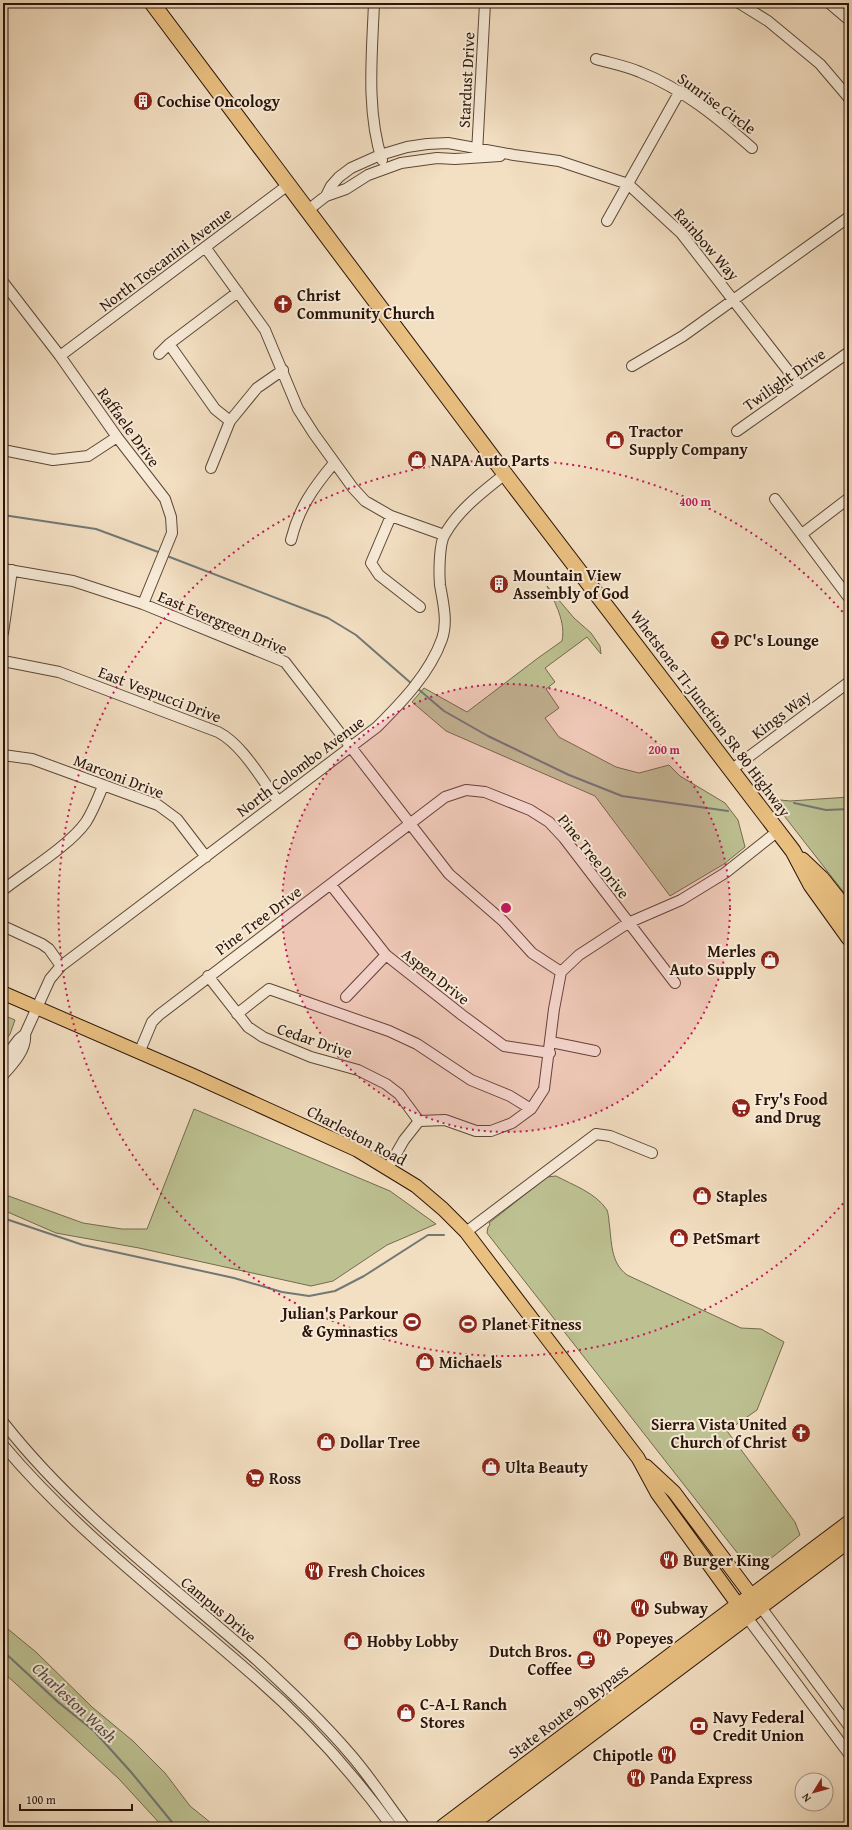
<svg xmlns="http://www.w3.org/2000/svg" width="852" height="1830" font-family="'Gentium Book Plus',serif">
<rect width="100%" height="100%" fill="#f3dfc2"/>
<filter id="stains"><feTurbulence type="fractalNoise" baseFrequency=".005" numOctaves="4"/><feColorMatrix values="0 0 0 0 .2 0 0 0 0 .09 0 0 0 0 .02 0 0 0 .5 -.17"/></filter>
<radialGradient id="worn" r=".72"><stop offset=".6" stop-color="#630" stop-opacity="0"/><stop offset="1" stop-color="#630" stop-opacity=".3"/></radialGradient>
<!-- green -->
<path fill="#bdc192" stroke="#746a4e" d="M547 586 574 618 591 633 600 646 601 654 587 637 545 668 555 682 546 689 559 708 545 718 559 737 616 767 639 773 669 765 680 776 725 803 738 820 745 847 724 864 670 896 595 796 446 731 412 702 424 688 467 712 538 658 562 641C566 622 555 603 547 586Z
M849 797V899L771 799 790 801Z
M3 1015 15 1020 10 1034 3 1044Z
M194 1109 390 1191 436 1224 387 1245 333 1281 311 1286 139 1248 56 1233 3 1210V1194L83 1223 122 1229H147Z
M556 1176C573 1185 596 1193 607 1210 608 1213 609 1218 609 1222 612 1242 610 1262 627 1275L741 1328 761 1329 784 1342 757 1410 727 1431 795 1522 800 1535 759 1568 746 1564 487 1233 488 1227 490 1225 489 1223 547 1177Z
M3 1625 36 1652 92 1707 133 1741 165 1773 190 1806 216 1827H163L119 1779 3 1672Z"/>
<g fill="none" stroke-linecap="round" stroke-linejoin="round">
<!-- stream -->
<path stroke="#717876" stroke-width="2" d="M3 515 96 529 161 553
M167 556 328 618 356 635 412 684
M417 688 444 711 488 736 569 775 622 796 728 811
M794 803 826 810 849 809
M3 1218 83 1245 234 1278 282 1292 309 1296 335 1291 364 1276 428 1235H444
M3 1651 58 1702 94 1731 131 1772 176 1827"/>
<defs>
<path id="minor" d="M374 3C372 55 366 110 382 160
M739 3 768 21 820 64 849 98
M829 3 849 20
M596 59C610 63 626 66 640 72 683 89 718 118 752 148
M477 153 485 3
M326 196 331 186 339 177 351 168 380 155 407 147 427 144 448 143 514 155 559 161 628 184 681 233 800 386
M308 210 326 196 346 189 368 175 401 163 437 158 455 159 500 156
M607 221 680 91
M205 247 265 330 298 409 314 434 353 488 365 501 391 516 444 535
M3 282 60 356 117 437 165 499 171 517 172 533 143 604
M159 354 169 344
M60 356 288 185
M632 366 683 336 849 217
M230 421 215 409 169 344 238 292
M737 431 849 352
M3 450 53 460 88 456 117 437
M211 468 230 421 257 388 283 370
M775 499 849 598
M391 516 371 563 379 575 420 607
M802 534 849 498
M291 540C299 508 313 488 334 463
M3 569 73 581 143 604 285 662 449 874 503 921 532 953 561 972
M3 633 12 570
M3 661 59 672 218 732C243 745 261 779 278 801
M3 755 32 759 158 805 177 819 206 857
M731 770 849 682
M331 885 386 955 462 1015 504 1046 550 1053
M3 890C27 871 69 846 86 822 93 811 98 798 103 786
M3 926 42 944 49 949 61 966
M208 976 248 1027 263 1037 311 1057 358 1070 386 1084 399 1094 419 1121
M346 997 386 955
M237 1014 269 989 389 1031 417 1044 471 1080 510 1096 531 1109
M551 1042 595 1051
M139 1053 152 1022 159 1015 445 797 466 790 485 792 530 810 549 822 564 838 675 983
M3 1060 19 1039 25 1034 50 979 61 966 377 727C402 702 430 673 442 639 448 622 443 602 440 585 439 573 439 543 445 534 459 509 484 491 505 474
M3 1075C13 1064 27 1049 25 1034
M388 1168 404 1140 419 1121 445 1120 476 1131H491L512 1123 531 1109 544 1089 554 1009 561 972 579 955 628 923 681 900 725 873 778 831
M466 1232 596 1134 610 1136 652 1153
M3 1422C76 1515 171 1584 259 1662 290 1691 323 1722 351 1755 370 1777 387 1803 405 1827
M3 1445C77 1533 168 1600 254 1676 305 1720 352 1772 392 1827
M760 1606 849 1726
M746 1616 849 1754"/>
<path id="major" d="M3 993 192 1075 357 1150 416 1186 443 1209 466 1232 638 1458 657 1493 744 1613
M646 1466 674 1492 757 1603"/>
<path id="highway" d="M152 3 505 474 793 851 811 885 849 938
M802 860 822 879 849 913
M443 1827 738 1605 752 1596 849 1523
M467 1827 849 1540"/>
</defs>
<!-- minor casing -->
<use href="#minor" stroke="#5c4737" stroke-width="12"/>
<!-- major casing -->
<use href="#major" stroke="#2a1409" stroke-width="15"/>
<!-- highway casing -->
<use href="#highway" stroke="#2a1409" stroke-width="17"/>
<!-- minor -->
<use href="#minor" stroke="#f7ead7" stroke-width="10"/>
<!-- major -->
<use href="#major" stroke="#eac081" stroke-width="13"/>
<!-- highway -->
<use href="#highway" stroke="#eac081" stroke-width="15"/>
</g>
<!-- distance rings -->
<circle cx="506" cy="908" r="224" fill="#c2185b" fill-opacity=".12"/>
<g fill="none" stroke="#c2185b" stroke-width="2" stroke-dasharray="2 4">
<circle cx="506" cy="908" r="224"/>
<path d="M847 1199A448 448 0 1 1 847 617"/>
</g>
<!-- icons -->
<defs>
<symbol id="building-disc" viewBox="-11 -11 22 22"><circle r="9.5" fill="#8f2418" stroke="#f7ead7"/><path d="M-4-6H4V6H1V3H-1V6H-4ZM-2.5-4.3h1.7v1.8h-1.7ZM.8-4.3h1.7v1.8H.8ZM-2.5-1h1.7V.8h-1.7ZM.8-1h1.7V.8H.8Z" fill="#fff"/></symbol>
<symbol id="church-disc" viewBox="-11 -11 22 22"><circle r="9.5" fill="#8f2418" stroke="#f7ead7"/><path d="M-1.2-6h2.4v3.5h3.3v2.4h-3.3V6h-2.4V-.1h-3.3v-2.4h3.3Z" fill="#fff"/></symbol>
<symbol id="shop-disc" viewBox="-11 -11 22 22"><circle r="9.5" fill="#8f2418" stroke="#f7ead7"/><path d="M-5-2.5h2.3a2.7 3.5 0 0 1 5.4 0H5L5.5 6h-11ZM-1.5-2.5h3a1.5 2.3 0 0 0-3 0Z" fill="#fff"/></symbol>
<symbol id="bar-disc" viewBox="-11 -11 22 22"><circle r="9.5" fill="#8f2418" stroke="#f7ead7"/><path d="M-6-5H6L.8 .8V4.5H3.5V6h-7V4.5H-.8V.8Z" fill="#fff"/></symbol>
<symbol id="supermarket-disc" viewBox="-11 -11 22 22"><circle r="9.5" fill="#8f2418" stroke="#f7ead7"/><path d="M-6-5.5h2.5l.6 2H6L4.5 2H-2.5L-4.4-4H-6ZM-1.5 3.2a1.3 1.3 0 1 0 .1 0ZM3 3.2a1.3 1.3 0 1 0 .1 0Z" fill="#fff"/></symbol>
<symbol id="stadium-disc" viewBox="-11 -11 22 22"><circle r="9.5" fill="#8f2418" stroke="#f7ead7"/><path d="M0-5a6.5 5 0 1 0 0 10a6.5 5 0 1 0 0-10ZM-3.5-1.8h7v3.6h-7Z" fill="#fff"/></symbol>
<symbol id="restaurant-disc" viewBox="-11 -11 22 22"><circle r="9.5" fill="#8f2418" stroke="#f7ead7"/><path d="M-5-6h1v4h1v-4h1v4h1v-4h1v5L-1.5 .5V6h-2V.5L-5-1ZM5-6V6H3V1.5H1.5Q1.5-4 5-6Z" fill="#fff"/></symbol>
<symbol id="cafe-disc" viewBox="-11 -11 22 22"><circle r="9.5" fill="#8f2418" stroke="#f7ead7"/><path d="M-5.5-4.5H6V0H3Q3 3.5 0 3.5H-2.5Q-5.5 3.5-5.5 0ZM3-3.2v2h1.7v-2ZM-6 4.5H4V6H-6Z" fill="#fff"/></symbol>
<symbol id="bank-disc" viewBox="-11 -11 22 22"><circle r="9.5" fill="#8f2418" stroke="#f7ead7"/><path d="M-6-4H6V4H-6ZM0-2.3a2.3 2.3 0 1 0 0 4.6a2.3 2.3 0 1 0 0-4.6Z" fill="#fff"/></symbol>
</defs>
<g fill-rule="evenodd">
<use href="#building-disc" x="132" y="90" width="22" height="22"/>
<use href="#church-disc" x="272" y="293" width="22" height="22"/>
<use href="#shop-disc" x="604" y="429" width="22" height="22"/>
<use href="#shop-disc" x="406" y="449" width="22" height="22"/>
<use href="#building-disc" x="488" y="573" width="22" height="22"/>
<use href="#bar-disc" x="709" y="629" width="22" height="22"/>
<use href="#shop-disc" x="759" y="949" width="22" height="22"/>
<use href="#supermarket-disc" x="730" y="1097" width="22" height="22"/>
<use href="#shop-disc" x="691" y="1185" width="22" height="22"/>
<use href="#shop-disc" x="668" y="1227" width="22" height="22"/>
<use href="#stadium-disc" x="401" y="1311" width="22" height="22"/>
<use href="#stadium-disc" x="457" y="1313" width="22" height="22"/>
<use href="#shop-disc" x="414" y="1351" width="22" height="22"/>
<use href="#church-disc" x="790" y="1422" width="22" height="22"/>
<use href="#shop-disc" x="315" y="1431" width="22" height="22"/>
<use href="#shop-disc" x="480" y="1456" width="22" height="22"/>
<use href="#supermarket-disc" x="244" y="1467" width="22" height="22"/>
<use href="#restaurant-disc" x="658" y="1549" width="22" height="22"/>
<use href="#restaurant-disc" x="303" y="1560" width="22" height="22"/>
<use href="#restaurant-disc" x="629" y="1597" width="22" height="22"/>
<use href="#restaurant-disc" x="591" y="1627" width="22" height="22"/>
<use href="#shop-disc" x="342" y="1630" width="22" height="22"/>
<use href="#cafe-disc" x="575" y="1649" width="22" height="22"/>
<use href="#shop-disc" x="395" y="1702" width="22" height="22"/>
<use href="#bank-disc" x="688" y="1715" width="22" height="22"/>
<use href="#restaurant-disc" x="656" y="1744" width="22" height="22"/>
<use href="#restaurant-disc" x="625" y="1767" width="22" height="22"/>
</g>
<g text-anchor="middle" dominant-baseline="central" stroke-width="4" stroke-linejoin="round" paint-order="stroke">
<!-- street labels -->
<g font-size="16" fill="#2a1409" stroke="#f7ead7">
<text transform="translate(466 80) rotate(-87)">Stardust Drive</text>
<text transform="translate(717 103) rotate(36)">Sunrise Circle</text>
<text transform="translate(707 244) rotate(49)">Rainbow Way</text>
<text transform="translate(165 259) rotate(-37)">North Toscanini Avenue</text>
<text transform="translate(784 379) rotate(-35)">Twilight Drive</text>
<text transform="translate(129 427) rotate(54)">Raffaele Drive</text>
<text transform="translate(223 622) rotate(23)">East Evergreen Drive</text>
<text transform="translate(160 694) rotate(21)">East Vespucci Drive</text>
<text transform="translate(711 713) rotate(53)">Whetstone TI-Junction SR 80 Highway</text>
<text transform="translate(781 714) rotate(-37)">Kings Way</text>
<text transform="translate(300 766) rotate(-37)">North Colombo Avenue</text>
<text transform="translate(119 776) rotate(21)">Marconi Drive</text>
<text transform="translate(594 856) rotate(51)">Pine Tree Drive</text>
<text transform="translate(258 920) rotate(-37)">Pine Tree Drive</text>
<text transform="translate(436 976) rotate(38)">Aspen Drive</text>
<text transform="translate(315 1040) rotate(19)">Cedar Drive</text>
<text transform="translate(357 1135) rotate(28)">Charleston Road</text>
<text transform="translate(219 1609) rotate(40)">Campus Drive</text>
<text transform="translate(568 1711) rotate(-37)">State Route 90 Bypass</text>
</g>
<!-- poi labels -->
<g font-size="16" font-weight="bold" fill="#2a1409" stroke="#f7ead7" text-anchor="start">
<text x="157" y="101">Cochise Oncology</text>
<text x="297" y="295">Christ<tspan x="297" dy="18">Community Church</tspan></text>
<text x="629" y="431">Tractor<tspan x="629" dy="18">Supply Company</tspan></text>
<text x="431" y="460">NAPA Auto Parts</text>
<text x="513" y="575">Mountain View<tspan x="513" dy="18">Assembly of God</tspan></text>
<text x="734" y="640">PC's Lounge</text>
<text x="756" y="951" text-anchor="end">Merles<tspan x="756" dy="18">Auto Supply</tspan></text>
<text x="755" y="1099">Fry's Food<tspan x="755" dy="18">and Drug</tspan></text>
<text x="716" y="1196">Staples</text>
<text x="693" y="1238">PetSmart</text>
<text x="398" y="1313" text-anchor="end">Julian's Parkour<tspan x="398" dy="18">&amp; Gymnastics</tspan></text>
<text x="482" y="1324">Planet Fitness</text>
<text x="439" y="1362">Michaels</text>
<text x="787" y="1424" text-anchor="end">Sierra Vista United<tspan x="787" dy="18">Church of Christ</tspan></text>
<text x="340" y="1442">Dollar Tree</text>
<text x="505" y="1467">Ulta Beauty</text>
<text x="269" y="1478">Ross</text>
<text x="683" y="1560">Burger King</text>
<text x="328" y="1571">Fresh Choices</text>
<text x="654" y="1608">Subway</text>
<text x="616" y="1638">Popeyes</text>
<text x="367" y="1641">Hobby Lobby</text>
<text x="572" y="1651" text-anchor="end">Dutch Bros.<tspan x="572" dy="18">Coffee</tspan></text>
<text x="420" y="1704">C-A-L Ranch<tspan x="420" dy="18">Stores</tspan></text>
<text x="713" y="1717">Navy Federal<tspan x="713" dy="18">Credit Union</tspan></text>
<text x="653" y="1755" text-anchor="end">Chipotle</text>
<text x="650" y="1778">Panda Express</text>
</g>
<!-- water labels -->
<g font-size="17" font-style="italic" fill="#544e48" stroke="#f7ead7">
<text transform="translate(75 1702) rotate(43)">Charleston Wash</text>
</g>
</g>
<circle cx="506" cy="908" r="6" fill="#c2185b" stroke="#f7ead7" stroke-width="2"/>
<g font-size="12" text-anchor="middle" font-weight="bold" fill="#c2185b" stroke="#f7ead7" stroke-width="4" stroke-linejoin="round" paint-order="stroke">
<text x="695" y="506">400 m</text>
<text x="664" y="754">200 m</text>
</g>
<!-- margin -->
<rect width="852" height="1830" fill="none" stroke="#f3dfc2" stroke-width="16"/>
<rect x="4" y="4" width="844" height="1822" fill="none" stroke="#2a1409" stroke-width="2"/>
<rect x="8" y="8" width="836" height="1814" fill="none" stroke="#2a1409"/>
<!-- north arrow -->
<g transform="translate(814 1792) rotate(233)"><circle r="19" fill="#f7ead7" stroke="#a59485"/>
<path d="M0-3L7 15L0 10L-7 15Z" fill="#8f2418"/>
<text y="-6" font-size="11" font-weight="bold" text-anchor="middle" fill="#2a1409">N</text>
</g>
<!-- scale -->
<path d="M20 1804v6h112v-6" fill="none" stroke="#2a1409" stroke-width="2"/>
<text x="26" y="1804" font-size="12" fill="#2a1409" stroke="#f7ead7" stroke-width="3" paint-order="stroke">100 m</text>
<rect width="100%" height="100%" filter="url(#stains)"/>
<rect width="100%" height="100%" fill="url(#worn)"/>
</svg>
